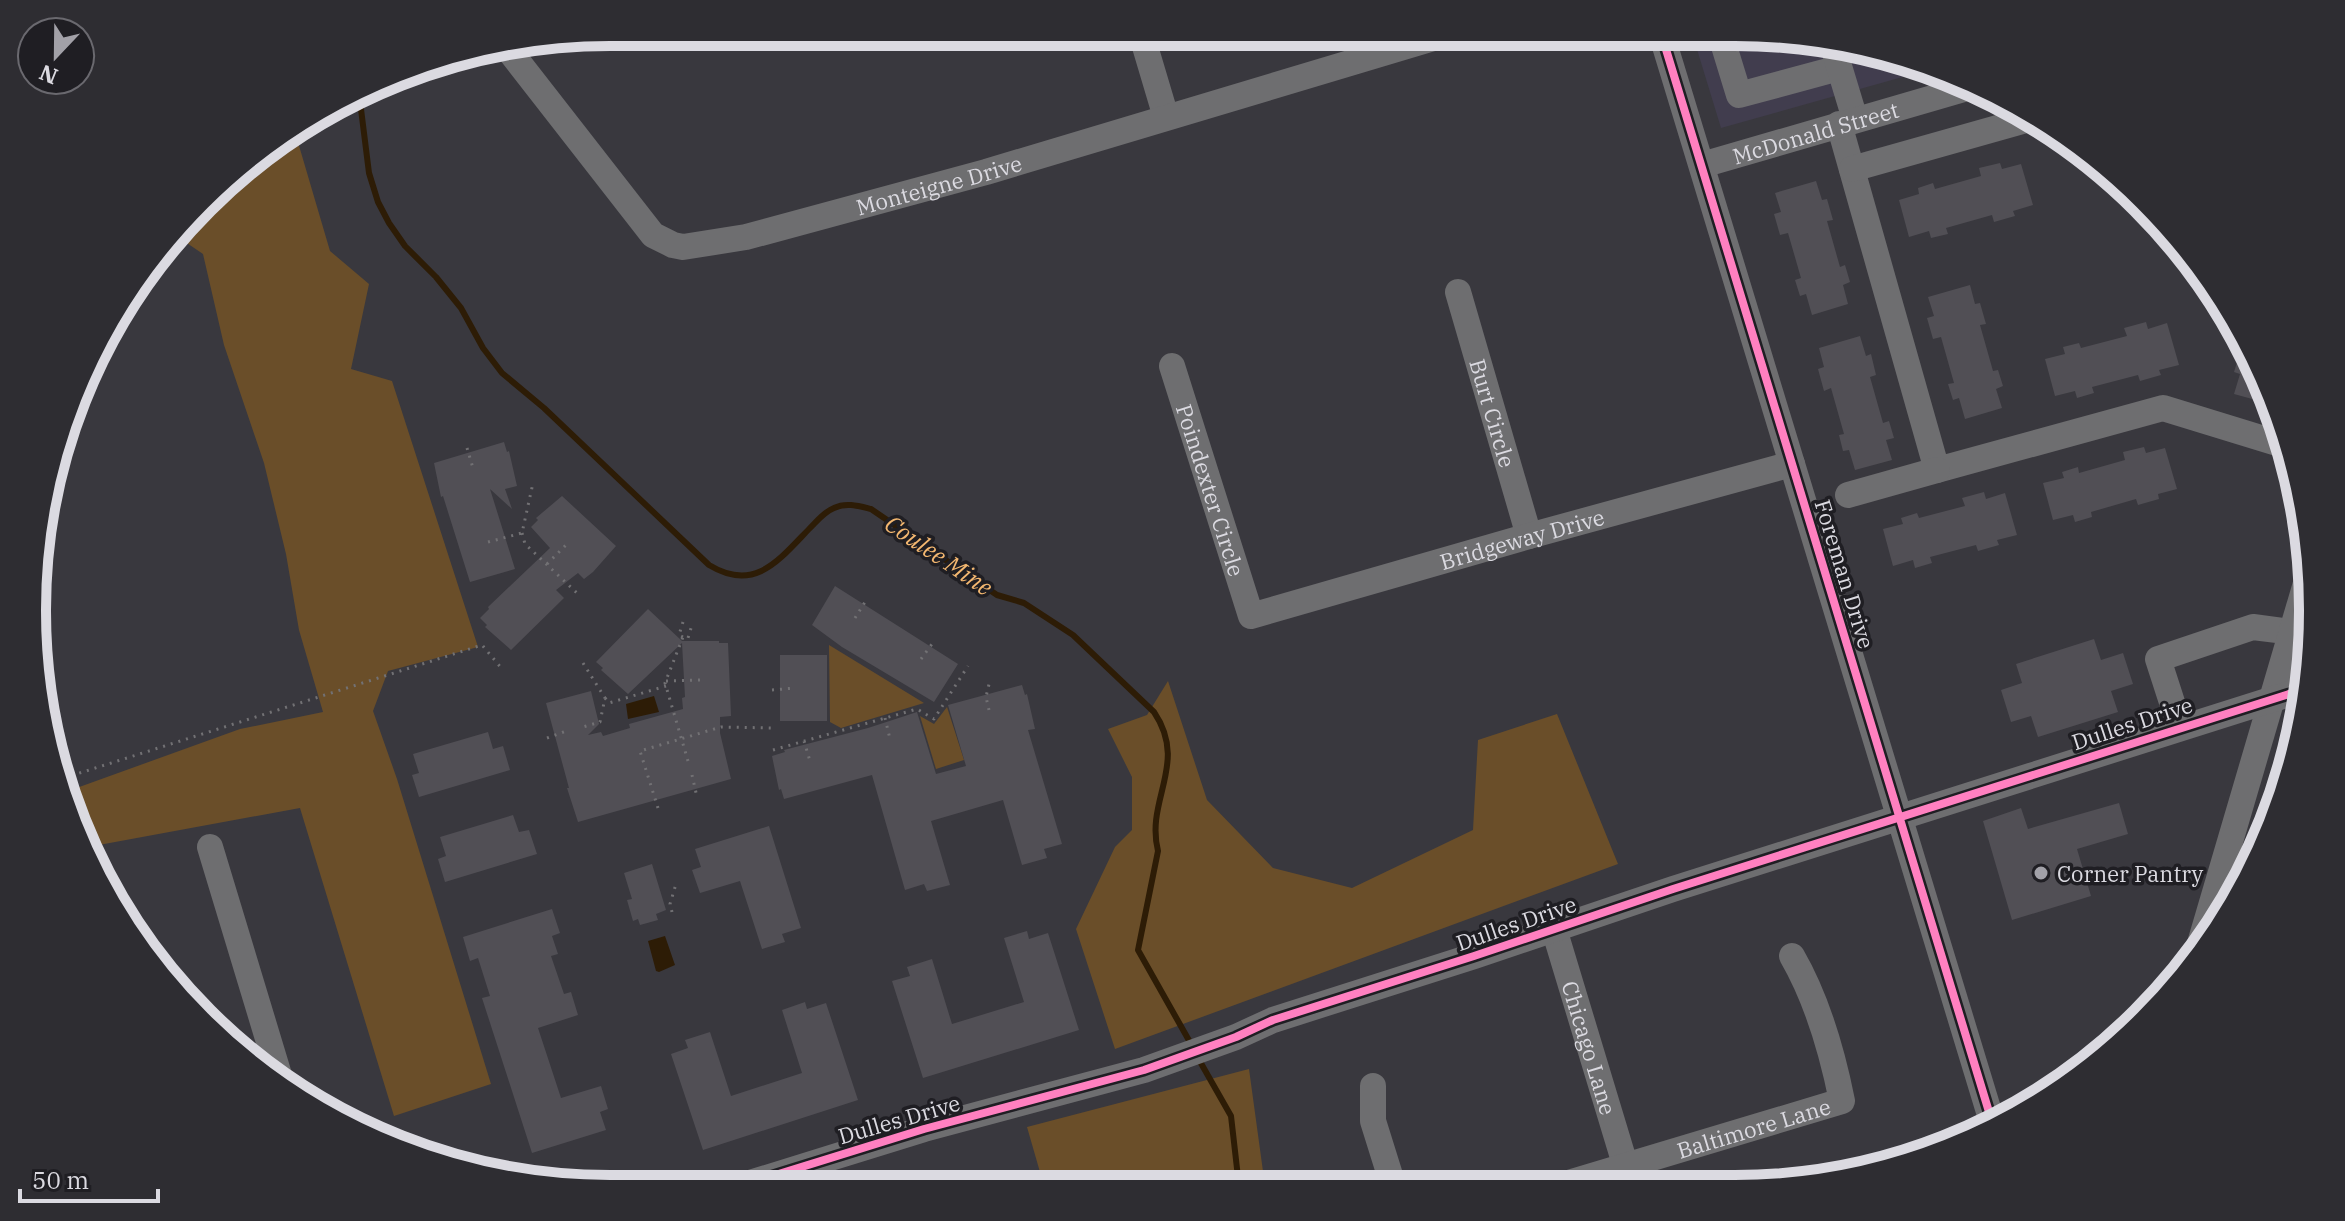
<svg xmlns="http://www.w3.org/2000/svg" width="2345" height="1221" font-family="'IBM Plex Serif',serif">
<rect width="100%" height="100%" fill="#39383e"/>
<!-- built -->
<path fill="#413d4e" d="M1692 33H1772L1885 52 1931 69 1721 128Z"/>
<!-- green -->
<path fill="#6a4e29" d="M295 132 330 251 369 284 351 369 392 381 478 647 388 671 373 711 397 779 491 1084 394 1116 300 808 88 847 71 790 240 729 323 712 299 630 286 554 264 463 224 345 203 254 178 237 258 152Z
M829 645 924 703 841 728 830 722Z
M1168 681 1207 800 1273 868 1352 888 1473 830 1478 740 1557 714 1618 864 1115 1049 1076 929 1115 847 1132 830V777L1108 729 1147 715Z
M947 707 964 760 936 769 920 716 934 724Z
M1249 1069 1265 1186H1044L1027 1127Z"/>
<!-- water -->
<path fill="#2d1c06" d="M654 696 659 712 628 719 626 704Z
M665 936 675 965 659 972 656 971 648 941Z"/>
<g fill="none" stroke-linecap="round" stroke-linejoin="round">
<!-- stream -->
<path stroke="#2d1c06" stroke-width="6" d="M356 100 361 109 369 173 378 202 389 223 405 246 436 277 461 308 483 348 502 373 544 408 709 565C755 593 779 560 810 528 817 521 824 512 834 508 846 502 859 506 871 509L997 595 1024 603 1073 635 1154 712C1189 764 1145 799 1158 851L1138 950 1191 1044
M1198 1058 1231 1116 1239 1186"/>
</g>
<!-- building -->
<path fill="#514f55" d="M2000 163 2002 169 2021 164 2033 205 2013 211 2015 216 1994 222 1992 215 1946 228 1948 234 1931 238 1929 231 1909 237 1899 200 1919 194 1918 188 1933 183 1935 189 1981 176 1979 168Z
M1816 181 1822 200 1827 199 1833 220 1827 221 1840 267 1845 265 1850 282 1843 285 1848 304 1812 315 1806 294 1800 296 1795 280 1801 278 1788 233 1780 235 1774 214 1781 212 1775 193Z
M1970 285 1975 304 1980 303 1986 324 1980 325 1993 371 1998 370 2003 386 1996 389 2002 408 1965 419 1959 398 1953 400 1948 384 1954 383 1941 337 1933 339 1927 318 1934 316 1928 297Z
M2146 322 2148 329 2167 323 2179 365 2159 370 2161 375 2140 381 2138 375 2092 387 2094 393 2077 398 2075 391 2055 396 2045 359 2065 354 2063 347 2079 343 2081 348 2127 336 2124 328Z
M1860 336 1866 356 1871 354 1876 375 1870 377 1883 423 1889 421 1894 438 1886 440 1892 460 1855 470 1849 450 1843 451 1839 435 1844 434 1831 388 1824 391 1818 369 1824 367 1819 348Z
M2239 356 2253 360 2274 405 2234 394 2240 374 2234 372Z
M504 442 507 452 509 451 517 486 505 489 512 509 490 489 515 569 470 582 443 496 441 497 434 463Z
M2144 447 2146 453 2165 448 2177 489 2158 494 2159 499 2138 505 2136 499 2091 512 2092 517 2075 522 2073 515 2053 520 2043 483 2064 478 2062 472 2078 467 2079 473 2125 460 2123 452Z
M1984 492 1986 499 2005 493 2017 535 1997 540 1999 545 1978 551 1976 545 1930 557 1932 563 1915 568 1913 560 1893 566 1883 529 1903 524 1901 518 1917 513 1919 518 1965 506 1962 498Z
M562 496 616 546 593 572 584 579 578 573 556 590 564 598 511 650 485 627 487 625 480 618 489 609 488 607 550 548 531 527 538 520 536 518Z
M835 586 958 664 934 702 842 647 812 625Z
M648 609 682 641H719V643H728L731 716 720 717V733L731 779 578 822 567 788H569L546 703 591 691 599 724 588 735 601 732 603 736 630 728 629 724 683 709 682 698 685 697 682 643 628 694 601 670 603 668 596 662Z
M2094 639 2101 660 2123 653 2133 684 2111 691 2118 712 2038 737 2031 716 2011 722 2001 690 2022 683 2016 664Z
M780 655H827V721H780Z
M1022 685 1025 695 1027 694 1035 729 1028 730 1062 844 1044 849 1047 858 1022 865 1003 800 931 821 950 885 927 891 924 884 905 890 872 775 784 799 781 789 779 790 772 756 785 752 784 750 868 728 917 712 936 774 966 766 948 705Z
M488 732 493 749 503 746 510 770 419 797 412 775 419 773 413 754Z
M2119 803 2128 834 2077 849 2091 896 2012 920 1983 821 2021 808 2028 829Z
M513 815 519 832 529 830 537 854 445 882 438 859 446 856 440 837Z
M769 826 801 928 782 934 785 942 762 949 740 881 700 893 692 870 701 867 695 849Z
M652 864 666 910 656 914 658 920 640 925 638 919 633 921 627 900 632 899 624 873Z
M552 909 560 933 552 936 558 954 551 956 564 994 571 992 578 1015 538 1028 561 1098 601 1086 608 1109 600 1112 606 1130 532 1153 482 998 490 996 478 958 470 961 463 937Z
M1027 931 1029 939 1048 933 1079 1030 923 1078 892 981 910 976 907 967 932 959 952 1024 1024 1002 1004 938Z
M805 1002 807 1009 826 1003 858 1100 703 1150 671 1054 688 1048 685 1040 710 1032 731 1096 802 1073 782 1010Z"/>
<g fill="none" stroke-linecap="round" stroke-linejoin="round">
<!-- path -->
<path stroke="#727174" stroke-width="3" stroke-dasharray="2 6" stroke-linecap="butt" d="M467 448 473 468
M522 533 525 544 578 594
M488 542 522 533 533 483
M547 564 569 542
M855 618 865 602
M683 622 679 635 683 637
M921 659 932 644
M583 663 605 698 600 722 583 727
M666 681 700 680
M772 690 795 688
M605 698 609 703 666 686
M989 710 986 697 990 680
M885 718 890 739
M547 738 569 730
M804 741 810 761
M773 750 917 709 934 719 968 666
M688 761 665 683 683 637 688 638 692 625
M692 775 697 797
M64 778 482 645 503 670
M658 808 640 751 721 727 773 728
M672 912 670 904 676 884"/>
<!-- minor -->
<g stroke="#6e6e70" stroke-width="26">
<path d="M1141 33 1166 117"/>
<path d="M1661 33 1993 1125"/>
<path d="M1720 33 1739 95 1839 68"/>
<path d="M1832 43 1855 119"/>
<path id="s1" d="M508 49 653 235 673 245 683 247 746 237 986 172 1450 33"/>
<path d="M1839 124 1937 470 2163 408 2287 446"/>
<path id="s2" d="M1702 165 1974 86"/>
<path d="M1852 169 2033 118"/>
<path id="s3" d="M1458 292 1529 536"/>
<path id="s4" d="M1172 366 1251 616 1529 536 1792 464"/>
<path d="M1848 495 1937 470"/>
<path d="M2180 727 2158 659 2253 627 2292 632"/>
<path d="M210 847 279 1075"/>
<path id="s5" d="M1554 929 1625 1164"/>
<path d="M2199 947 2309 573"/>
<path d="M1373 1086V1121L1393 1185"/>
<path id="s6" d="M1562 1185 1842 1101C1832 1051 1818 1001 1792 956"/>
<path d="M737 1187 924 1129 1144 1070 1236 1037 1273 1020 1474 956 1673 889 2305 689"/>
</g>
<defs>
<path id="cycleway" d="M1661 33 1993 1125
M737 1187 924 1129 1144 1070 1236 1037 1273 1020 1474 956 1673 889 2305 689"/>
</defs>
<!-- cycleway casing -->
<use href="#cycleway" stroke="#1f1e23" stroke-width="13"/>
<!-- cycleway -->
<use href="#cycleway" stroke="#ff80c0" stroke-width="8"/>
</g>
<!-- markers -->
<circle fill="#a2a1a8" stroke="#1f1e23" stroke-width="3" cx="2041" cy="873" r="8"/>
<g text-anchor="middle" dominant-baseline="central" stroke-width="7" stroke-linejoin="round" paint-order="stroke">
<!-- street labels -->
<g font-size="22" fill="#dbdae1" stroke="#1f1e23">
<text stroke="none"><textPath href="#s2" startOffset="118">McDonald Street</textPath></text>
<text stroke="none"><textPath href="#s1" startOffset="532">Monteigne Drive</textPath></text>
<text stroke="none"><textPath href="#s3" startOffset="126">Burt Circle</textPath></text>
<text stroke="none"><textPath href="#s4" startOffset="130">Poindexter Circle</textPath></text>
<text stroke="none"><textPath href="#s4" startOffset="544">Bridgeway Drive</textPath></text>
<text transform="translate(1845 574) rotate(73)">Foreman Drive</text>
<text transform="translate(2132 723) rotate(-18)">Dulles Drive</text>
<text transform="translate(1516 923) rotate(-19)">Dulles Drive</text>
<text stroke="none"><textPath href="#s5" startOffset="124">Chicago Lane</textPath></text>
<text transform="translate(899 1119) rotate(-16)">Dulles Drive</text>
<text stroke="none"><textPath href="#s6" startOffset="200">Baltimore Lane</textPath></text>
</g>
<!-- poi labels -->
<g font-size="22" fill="#dbdae1" stroke="#1f1e23" text-anchor="start">
<text x="2057" y="873">Corner Pantry</text>
</g>
<!-- water labels -->
<g font-size="24" font-style="italic" fill="#f3b770" stroke="#1f1e23">
<text transform="translate(939 555) rotate(34)">Coulee Mine</text>
</g>
</g>
<!-- crop -->
<path d="M0 0H2345V1221H0ZM610 46H1735A564 564 0 0 1 2299 610V611A564 564 0 0 1 1735 1175H610A564 564 0 0 1 46 611V610A564 564 0 0 1 610 46Z" fill="#2e2d32" fill-rule="evenodd"/>
<path fill="none" stroke="#dbdae1" stroke-width="10" d="M610 46H1735A564 564 0 0 1 2299 610V611A564 564 0 0 1 1735 1175H610A564 564 0 0 1 46 611V610A564 564 0 0 1 610 46Z"/>
<!-- north arrow -->
<g transform="translate(56 56) rotate(202)"><circle r="38" fill="#1f1e23" stroke="#6a696f" stroke-width="2"/>
<path d="M0-6L14 30L0 20L-14 30Z" fill="#a2a1a8"/>
<text y="-12" font-size="22" font-weight="bold" text-anchor="middle" fill="#dbdae1">N</text>
</g>
<!-- scale -->
<path d="M20 1189v12h138v-12" fill="none" stroke="#dbdae1" stroke-width="4"/>
<text x="32" y="1189" font-size="24" fill="#dbdae1" stroke="#1f1e23" stroke-width="6" paint-order="stroke">50 m</text>
</svg>
